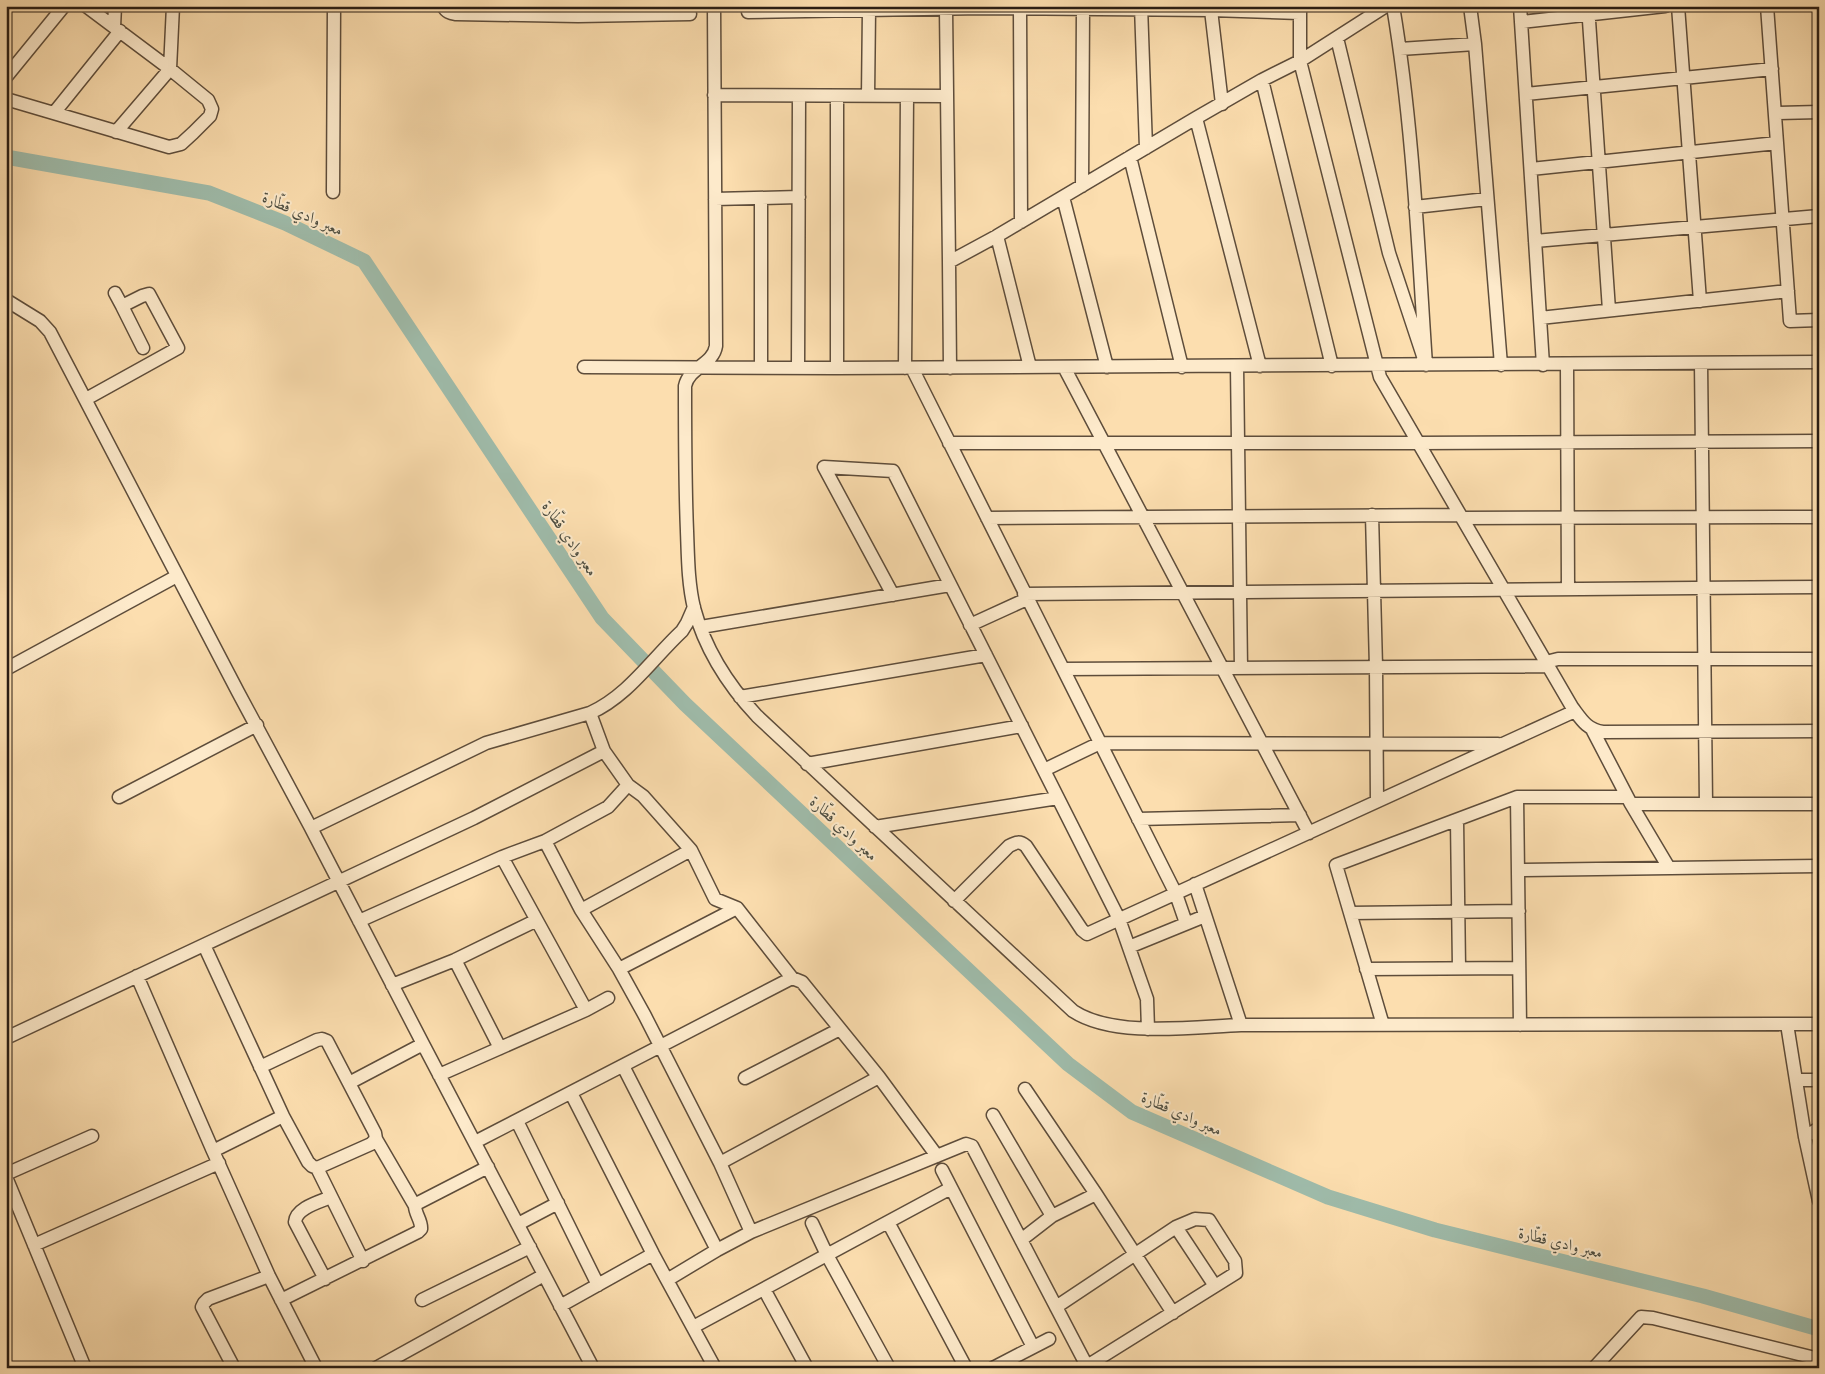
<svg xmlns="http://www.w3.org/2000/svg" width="1825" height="1374" font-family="'Libre Bodoni',Amiri,serif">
<rect width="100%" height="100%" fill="#fcdeaf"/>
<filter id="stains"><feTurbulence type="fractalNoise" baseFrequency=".004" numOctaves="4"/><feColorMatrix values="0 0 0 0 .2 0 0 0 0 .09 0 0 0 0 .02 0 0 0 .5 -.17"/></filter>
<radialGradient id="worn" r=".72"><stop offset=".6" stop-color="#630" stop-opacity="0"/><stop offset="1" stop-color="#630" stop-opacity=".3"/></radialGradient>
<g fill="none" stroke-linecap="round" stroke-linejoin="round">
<!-- river -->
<path stroke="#9fbcab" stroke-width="15" d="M6 157 209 193 285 223 364 261 602 618 685 704 1068 1064 1132 1112 1328 1197 1435 1230 1703 1296 1819 1329"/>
<defs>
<path id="minor" d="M443 6C446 12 450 13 456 14L578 16 690 14
M714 6 716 346C713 365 689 367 685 386 685 434 685 483 687 531 688 557 688 583 694 608 705 649 728 685 757 716L1073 1011C1114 1038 1192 1027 1241 1025L1819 1024
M982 6V8L1211 10 1222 104
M1141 6 1146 148
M1300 6V61L1380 377 1572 707C1581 719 1587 730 1603 732L1819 731
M1470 6 1475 44 1501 365
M1520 6 1543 365
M1588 6 1609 310
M1678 6 1700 301
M1767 6 1790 321 1819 320
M946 9 949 262
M1020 9 1021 222
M1211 10 1299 13
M748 12 982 8
M1521 22 1665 6
M114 27 115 6
M1337 38 1389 253 1426 365C1418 246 1413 125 1393 6
M1400 49 1475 44
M6 77 64 6
M1262 80 1332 366
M1526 94 1772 69
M714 95 947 96
M868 96 869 10
M6 99 169 147 181 144 193 133 210 116 212 109 208 100 170 69 86 6
M54 113 120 31
M1775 113 1819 112
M1196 118 1260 366
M116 132 170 69 173 6
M1130 157 1182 367
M1531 169 1777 143
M1082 186 1083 9
M333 192 334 6
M1063 197 1107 367
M715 199 799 197
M1415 207 1487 199
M997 236 1030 367
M1535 241 1819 216
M115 293 122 306
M6 300 40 321 50 332 238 692 311 828
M1540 318 1788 291
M1701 363 1706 804
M1567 365 1568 589
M1237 366 1241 668
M584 367 837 368 1819 362
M761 367V198
M1064 367 1309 833
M798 368 799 96
M837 368V96
M905 368 907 96
M912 368 1176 894 1186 923
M950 368 949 262 997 236 1196 118 1262 80 1300 61 1386 6
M86 399 178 348 149 294 142 296 122 306 143 348
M949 443H1418L1819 441
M1372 515 1376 667 1377 801
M987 518 1460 515
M1462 518 1819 517
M1024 594 1819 587
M893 595 824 467 893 471 1119 919 1147 999 1148 1029
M970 625 1027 599
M701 627 950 585
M1546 662 1558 659H1819
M6 669 177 576
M1063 669 1548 666
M740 697 986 655
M590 713 604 751 628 785 643 796 691 850 715 899 737 908 792 978
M1593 731 1631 804 1669 868
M807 764 1022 726
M1044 770 1100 743 1498 744
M119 797 257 725
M1517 797 1520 1025
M1631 804H1819
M1138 819 1300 815
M1457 820 1459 968
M875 827 1058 798
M545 841 581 910 619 969 645 1016 720 1163 751 1232
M502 857 586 1010
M1518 870 1819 866
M1195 884 1241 1025
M954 901 1009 846C1016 842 1020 841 1026 846L1082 930 1087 934 1575 711
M581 910 691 850
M1350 913 1519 911
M359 921 502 857 545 841 608 807 628 785
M204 945 283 1116 308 1162 312 1166 317 1168 363 1261
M1129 947 1205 916
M455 960 500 1048
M619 969 737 908
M1366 969 1519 968
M137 976 213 1151 283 1116
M392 985 455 960 535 921
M1787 1024 1805 1137 1819 1201
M1383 1025 1336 865 1517 797H1627
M6 1038 474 818 604 751
M623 1066 717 1250
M260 1067 317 1040 322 1039 327 1041 375 1133 376 1139 415 1206
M439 1075 586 1010 608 998
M745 1078 840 1029
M1796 1080H1819
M349 1083 423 1044
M1025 1089 1096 1194 1173 1313
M571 1093 653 1254 667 1280 717 1250 751 1232 966 1144 972 1146 1088 1368
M993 1115 1052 1216
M517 1121 598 1285
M1805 1137 1819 1128
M475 1142 792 978 802 982 879 1077 937 1156
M213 1151 269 1276 316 1368
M720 1163 879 1077
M317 1168 371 1144 376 1139
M942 1170 1033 1347
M6 1174 92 1136
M6 1177 85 1368
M888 1222 966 1368
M812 1223 827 1255 889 1368
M518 1224 558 1203
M1176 1227 1215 1286
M1021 1240 1052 1216 1096 1194
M34 1245 219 1163
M325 1279 295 1222C296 1208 319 1202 331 1197
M667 1280 715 1368
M764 1289 807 1368
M281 1300 418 1232 421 1229C422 1221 415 1214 415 1206L418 1203 488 1167
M422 1300 530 1247
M560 1306 653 1254
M1056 1307 1176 1227 1195 1219 1209 1220 1235 1261 1236 1273 1087 1366
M693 1327 951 1188
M234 1368 202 1307 204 1303 208 1299 269 1276
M376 1368 544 1275
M593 1368 423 1044 311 828 486 743 590 713C628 696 652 659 682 631L687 623 694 607
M993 1368 1049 1339
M1594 1368 1641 1317 1653 1318 1819 1359"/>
</defs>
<!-- minor casing -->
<use href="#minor" stroke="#5e4d3b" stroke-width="15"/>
<!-- minor -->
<use href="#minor" stroke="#fdeacb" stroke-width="12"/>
</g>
<g text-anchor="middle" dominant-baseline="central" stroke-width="4" stroke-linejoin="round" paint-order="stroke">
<!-- water labels -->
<g font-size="16" font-style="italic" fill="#4c4d41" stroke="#fdeacb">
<text transform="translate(303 214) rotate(24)">معبر وادي قطّارة</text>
<text transform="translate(570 539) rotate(56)">معبر وادي قطّارة</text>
<text transform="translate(844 829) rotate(43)">معبر وادي قطّارة</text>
<text transform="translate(1182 1114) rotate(24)">معبر وادي قطّارة</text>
<text transform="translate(1561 1243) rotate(14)">معبر وادي قطّارة</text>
</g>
</g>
<!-- margin -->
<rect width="1825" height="1374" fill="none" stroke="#fcdeaf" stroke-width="25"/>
<rect x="8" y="8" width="1810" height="1359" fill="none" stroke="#291d14" stroke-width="2.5"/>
<rect x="12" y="12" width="1800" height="1349" fill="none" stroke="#291d14"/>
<rect width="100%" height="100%" filter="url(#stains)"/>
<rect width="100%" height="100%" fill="url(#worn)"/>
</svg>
